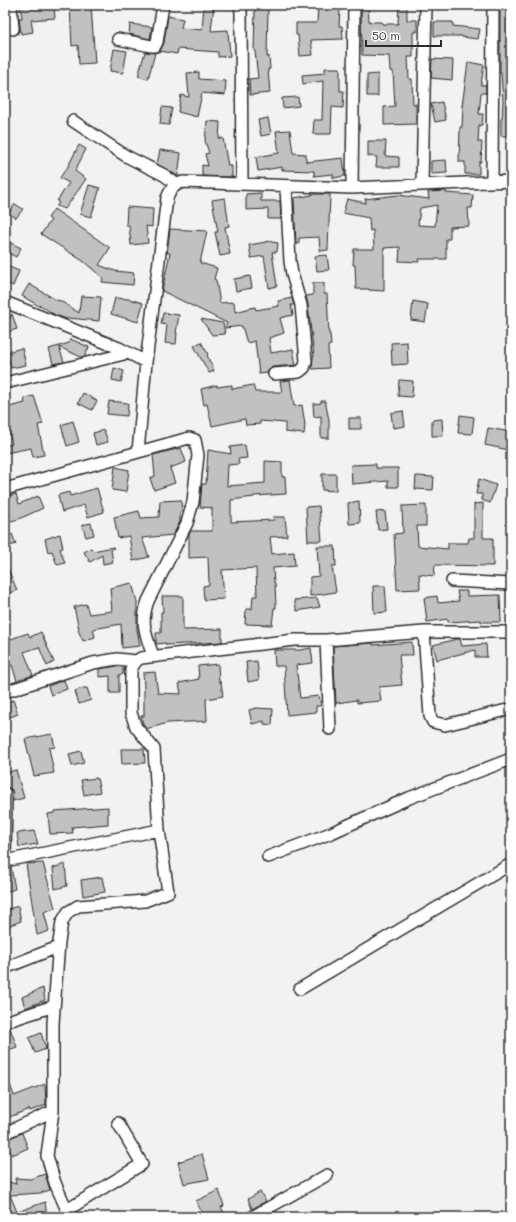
<svg xmlns="http://www.w3.org/2000/svg" width="516" height="1222" font-family="Mali,sans-serif">
<rect width="100%" height="100%" fill="#f2f2f2"/>
<filter id="ink" filterUnits="userSpaceOnUse"><feTurbulence type="fractalNoise" baseFrequency=".025" numOctaves="2"/><feDisplacementMap in="SourceGraphic" scale="8" xChannelSelector="R" yChannelSelector="G"/><feConvolveMatrix kernelMatrix="1 2 1 2 8 2 1 2 1" color-interpolation-filters="sRGB"/></filter>
<g filter="url(#ink)">
<!-- building -->
<path fill="#c1c1c1" stroke="#2b2b2b" fill-rule="evenodd" d="M20 5H32V7L54 6 55 18 31 20 33 32 21 34 19 18H22Z
M70 5H91L95 63 79 64 78 45 72 46Z
M204 5H214L211 31 228 30 230 56 218 57V52L178 49 177 54 160 51 164 43 168 16 183 19 181 28 202 30Z
M318 5 340 7 339 26H342L343 39 311 40 313 55 300 56 298 35H296V23H317Z
M361 5H368L369 21 370 22H382V24H398L399 5H407V20H417V32H413V57H408L409 79H412L413 104H416V124L384 125V107L395 106 393 71H390L389 56 362 55Z
M500 5H511V136H501V119H502L503 101 501 73H500Z
M255 8 268 9 267 57 269 56 270 69H268L270 93 250 95 249 79 258 78 255 51H254Z
M434 22H453V26L480 29 478 39 462 37V36H434Z
M130 24 152 27 150 39 129 34Z
M114 49 127 51 123 73 110 71Z
M145 52 155 53 148 79 138 76Z
M432 59 453 60 452 80 431 78Z
M468 62 484 65 481 85H486V93H481L479 114H483L482 125H479L478 142H482L481 162H479V174H465V162H459L460 127H462L463 106H462Z
M325 68H340V91H344L343 108 332 107 331 134H313L314 120H322L323 81 303 84 302 75 325 73Z
M199 72V79L226 81 225 95 202 93 197 117 178 112 181 95 189 97 187 73Z
M378 74V96H367V75Z
M298 97 299 106 283 108 282 98Z
M442 102 446 120 435 122 431 104Z
M162 107 172 108 169 125 160 124Z
M268 118 271 134 261 136 258 120Z
M207 121 220 122 219 139 223 138 228 166H232V177L202 176V165L208 166 205 154 209 153 205 141Z
M290 130 293 153 306 154V162L343 158 345 176 333 178V174L314 176V171L282 170V167L258 171 256 157 279 153 276 131Z
M368 141H386L385 156 399 157V167H376L377 157 368 156Z
M79 145 86 149 75 171 86 179 65 209 56 206 59 203 57 201 69 183 60 178 65 170H66Z
M160 150 181 153 178 176 157 164Z
M446 160 447 173 431 174V161Z
M89 185 100 188 91 217 80 214Z
M446 191V193L473 195 472 208H468L469 226 450 227V239H446V259H419V262L399 261 400 247 384 248V291L369 290V289H356L355 265H353L354 249H374L373 230 370 231 369 218 343 213 347 199 366 203 365 199 398 195 429 199 428 192ZM437 205 435 226 418 225 420 208Z
M261 193V201H280L281 219H268V209L246 210V194Z
M312 194H330L328 250 320 251 319 237 299 238V244H296L294 198 312 195Z
M225 198 229 226 225 227 230 254 220 256 215 232H218L212 200Z
M15 204 23 209 16 218 9 213Z
M127 207 153 209 152 227 146 226 148 243 131 245 129 225H126Z
M54 209 110 248 99 265 115 271 134 273 133 285 102 282 103 278 83 261 41 234 51 220 48 218Z
M170 229 207 231 200 263 217 268 214 279 216 280 220 303 234 302 235 312 255 307 256 310 279 306 278 301 292 298 294 305H291L293 315 280 318 284 333 269 338 271 353 293 349 296 365 273 367 270 368 267 373 259 374 255 341 247 343 242 326 225 328 227 323 162 291 170 253H167Z
M5 240 21 248 16 257 5 251Z
M266 241 278 243 277 252H272L277 286 269 288 264 256 251 258 249 245 266 242Z
M327 255 329 270 317 271 315 256Z
M7 266 19 271 13 286 5 282V271Z
M250 276 252 288 236 291 234 279Z
M313 283H324V294H327L329 334H330L331 345 328 346 329 368 312 369 313 357H314L308 304 306 296 313 295Z
M29 284 58 301 59 300 79 313 81 296 101 297 99 321 68 318 67 319 55 315 40 305 39 306 22 296Z
M115 298 129 299 143 303 138 322 111 314Z
M413 301 428 304 425 322 411 320Z
M163 313 179 315 176 333H177L176 344 165 343 167 325 161 324Z
M12 314 17 329 5 333V326Z
M201 319 223 323 225 334 212 335Z
M70 339 89 347 85 356 81 357 59 347 64 362 53 364 49 349 69 343Z
M201 342 208 354 207 355 214 371 209 373 194 346Z
M407 342 408 364 392 365 391 343Z
M22 348 26 365 11 368 7 352Z
M114 368 124 371 121 382 112 380Z
M290 380 294 406 302 405 305 425 304 434 285 432V423L260 421V424L246 425 245 419 212 426 207 404 204 405 201 389 217 385V387L232 385V389L253 385 255 392H282L280 381Z
M399 380 413 381 412 397 398 396Z
M83 393 97 401 92 410 78 403Z
M34 396 43 424 38 425 44 455 33 457 31 448 5 453V446L12 444 5 415V408L25 403 24 398Z
M109 401 128 403 127 416 107 414Z
M321 401H325L329 420V438H321V416L314 417 313 404 321 403Z
M403 411 405 426 393 428 391 413Z
M460 415 474 417 472 434 458 433Z
M349 418H361V429H349Z
M442 419 443 436H432V420Z
M73 421 79 442 67 446 61 425Z
M488 428 511 432 509 450 485 445Z
M104 430 108 442 96 445 93 433Z
M245 445 247 458 238 459 239 464 228 465 227 486 265 483V461L282 462V477H285L286 494 254 496V497L231 500V522L274 520 273 517H285L287 536 270 537 272 554 294 552 295 566 273 568 274 583H275L276 608H274L272 625 245 624 246 609H252L253 596H257L256 568 222 570 224 599 204 600 203 586 209 585 208 557 189 558V534L191 531H212V508L200 507 202 484H206L208 450 231 454 230 447Z
M181 448 186 462 170 468 175 483 154 490 150 478 155 476 153 455Z
M376 464V468H398V487H388V481L352 484 351 465Z
M115 467 129 470 126 492 112 490Z
M322 474H336V491L322 490Z
M416 476 434 477 433 490 415 489Z
M479 479 496 485 490 503 482 500V494H476Z
M97 488 104 512 88 517 84 505 62 512 58 495 69 492 70 496Z
M16 494 19 504 38 496 43 508 19 519 7 522 5 514V497Z
M181 500 182 512 180 513V522L173 535 142 538 149 557 133 561 129 536 118 538 114 517 139 511 141 518 159 517 160 501Z
M359 501 360 523 349 524 348 503Z
M483 503V538H493V566L435 565 434 576 419 574 420 589 397 590 394 534 403 533 402 506 426 505V526H417L418 546 448 549V543H468L469 538H474V504Z
M319 506 322 541H308L306 507Z
M385 511 387 529 378 530 376 512Z
M91 523 94 535 86 537 82 525Z
M12 534 16 544 7 547 5 536Z
M60 534 63 548 60 549 65 563 57 565 52 551 48 552 45 539Z
M317 546H335L336 566H332L336 592 310 596V577L319 576Z
M113 547 114 548 111 550 113 562 103 564 102 555 90 562 84 552 91 548 93 551Z
M5 562 17 590 5 595Z
M132 583 137 602V629L140 646 122 648 121 624 93 629 95 637 83 641 78 630 79 629 74 607 86 604 89 614 112 611 110 588Z
M373 586H385L387 612 374 613Z
M457 591H467V596L500 595 501 622H481V620L448 622V619L427 622 424 598 437 596 438 603 459 601Z
M162 596H183V630L222 629V642L166 645V643L156 644V633H161V612H163Z
M317 598 320 607 297 611 294 600Z
M41 632 54 662 47 666 39 647 24 652 33 675 17 681 12 665 5 667V641L28 633 30 637Z
M457 639H460L462 646 486 644 487 657H475V650L437 660 433 645Z
M412 642 413 655H399L402 685 379 687 381 701 357 703V700L337 703 336 704 333 646 373 643V645Z
M311 648 313 663 296 665 300 698 319 696 321 706H316V712L287 715 284 666H275L274 650H300Z
M257 661 259 680 248 682 246 662Z
M218 664 219 682H221L223 696 206 699 207 721 168 723 146 729 143 724 141 716H144V687L143 673 155 672 158 693 181 694 179 683 199 679 198 666Z
M117 666 123 667V674L119 675V693H110V676L99 677V669Z
M64 680 67 689 51 695 48 686Z
M83 688H87L91 700 79 704 75 691Z
M13 700 18 714 5 719V703Z
M256 708 273 709 272 725 264 724V721L252 724 249 710Z
M52 734 55 747 49 748 54 773 34 776 25 739Z
M121 749H144L145 763 122 764Z
M81 751 84 763 72 766 69 754Z
M16 770 24 798 13 801 12 790 9 788 5 787V773Z
M97 778 100 792 84 795 81 780Z
M108 807V824L72 827 73 833 50 834 48 814 54 813V811Z
M34 831 38 844 19 847 17 833Z
M43 863 55 908 44 912 49 931 37 935 26 864Z
M65 864 67 886 55 889 53 868Z
M11 867 15 889 5 892V868Z
M102 877 105 892 83 896 81 880Z
M18 906 21 921 5 927V910Z
M43 988 45 1000 25 1008 22 997Z
M10 1028 17 1047 5 1051V1029Z
M41 1033 46 1049 35 1053 29 1038Z
M5 1073H6L14 1096 45 1084 46 1105 30 1111 29 1109 5 1119Z
M22 1133 28 1148 12 1155 5 1140Z
M202 1154 209 1179 184 1184 178 1162Z
M45 1174 50 1190 41 1193 10 1195 17 1212 45 1202 47 1217H5V1181L16 1184 15 1178 30 1179Z
M219 1190 224 1206 221 1207 226 1217H204L196 1201Z
M260 1192 266 1201 252 1209 248 1199Z"/>
<g fill="none" stroke-linecap="round" stroke-linejoin="round">
<defs>
<path id="lane" d="M64 7 65 5"/>
<path id="street" d="M11 5 13 29
M240 5 241 11 242 184
M118 39 151 46H155L157 42 163 5
M73 121 126 156 164 175 176 184
M492 182 493 5
M422 184 426 5
M352 188 354 5
M5 302 119 348 146 362
M274 374 299 372 304 368 306 361 301 305 292 274 290 261 286 187
M5 383 128 353
M138 452 146 362 167 198C171 189 173 185 183 182L352 188 511 181
M5 489 189 438 195 440 198 455 193 502 187 523 148 601C140 623 146 635 153 656
M452 581 511 584
M424 632 430 716 433 722 445 725 511 709
M326 640 330 729
M5 692 93 663 117 659 136 661
M268 857 331 833 409 798 511 759
M5 861 159 830
M5 861 6 794
M5 968 58 947
M300 989 511 864
M5 1022 54 1006
M5 1133 53 1111
M67 1210 142 1164 118 1123
M70 1217 55 1183 47 1156 53 1111V1023L59 942 62 922 68 912 78 906 145 901 168 892 159 830 154 749 136 727 131 713V669L136 661 141 658 295 640H326L424 632H511
M252 1217 327 1175"/>
</defs>
<!-- lane casing -->
<use href="#lane" stroke="#2b2b2b" stroke-width="8"/>
<!-- street casing -->
<use href="#street" stroke="#2b2b2b" stroke-width="14"/>
<!-- lane -->
<use href="#lane" stroke="#fff" stroke-width="5.5"/>
<!-- street -->
<use href="#street" stroke="#fff" stroke-width="11"/>
</g>
</g>
<!-- margin -->
<rect width="516" height="1222" fill="none" stroke="#fff" stroke-width="20"/>
<rect x="10" y="10" width="496" height="1202" fill="none" stroke="#2b2b2b" stroke-width="1.5" filter="url(#ink)"/>
<!-- scale -->
<path d="M366 40v6h75v-6" fill="none" stroke="#2b2b2b" stroke-width="2"/>
<text x="372" y="40" font-size="12" fill="#2b2b2b" stroke="#ffffff" stroke-width="3" paint-order="stroke">50 m</text>
</svg>
